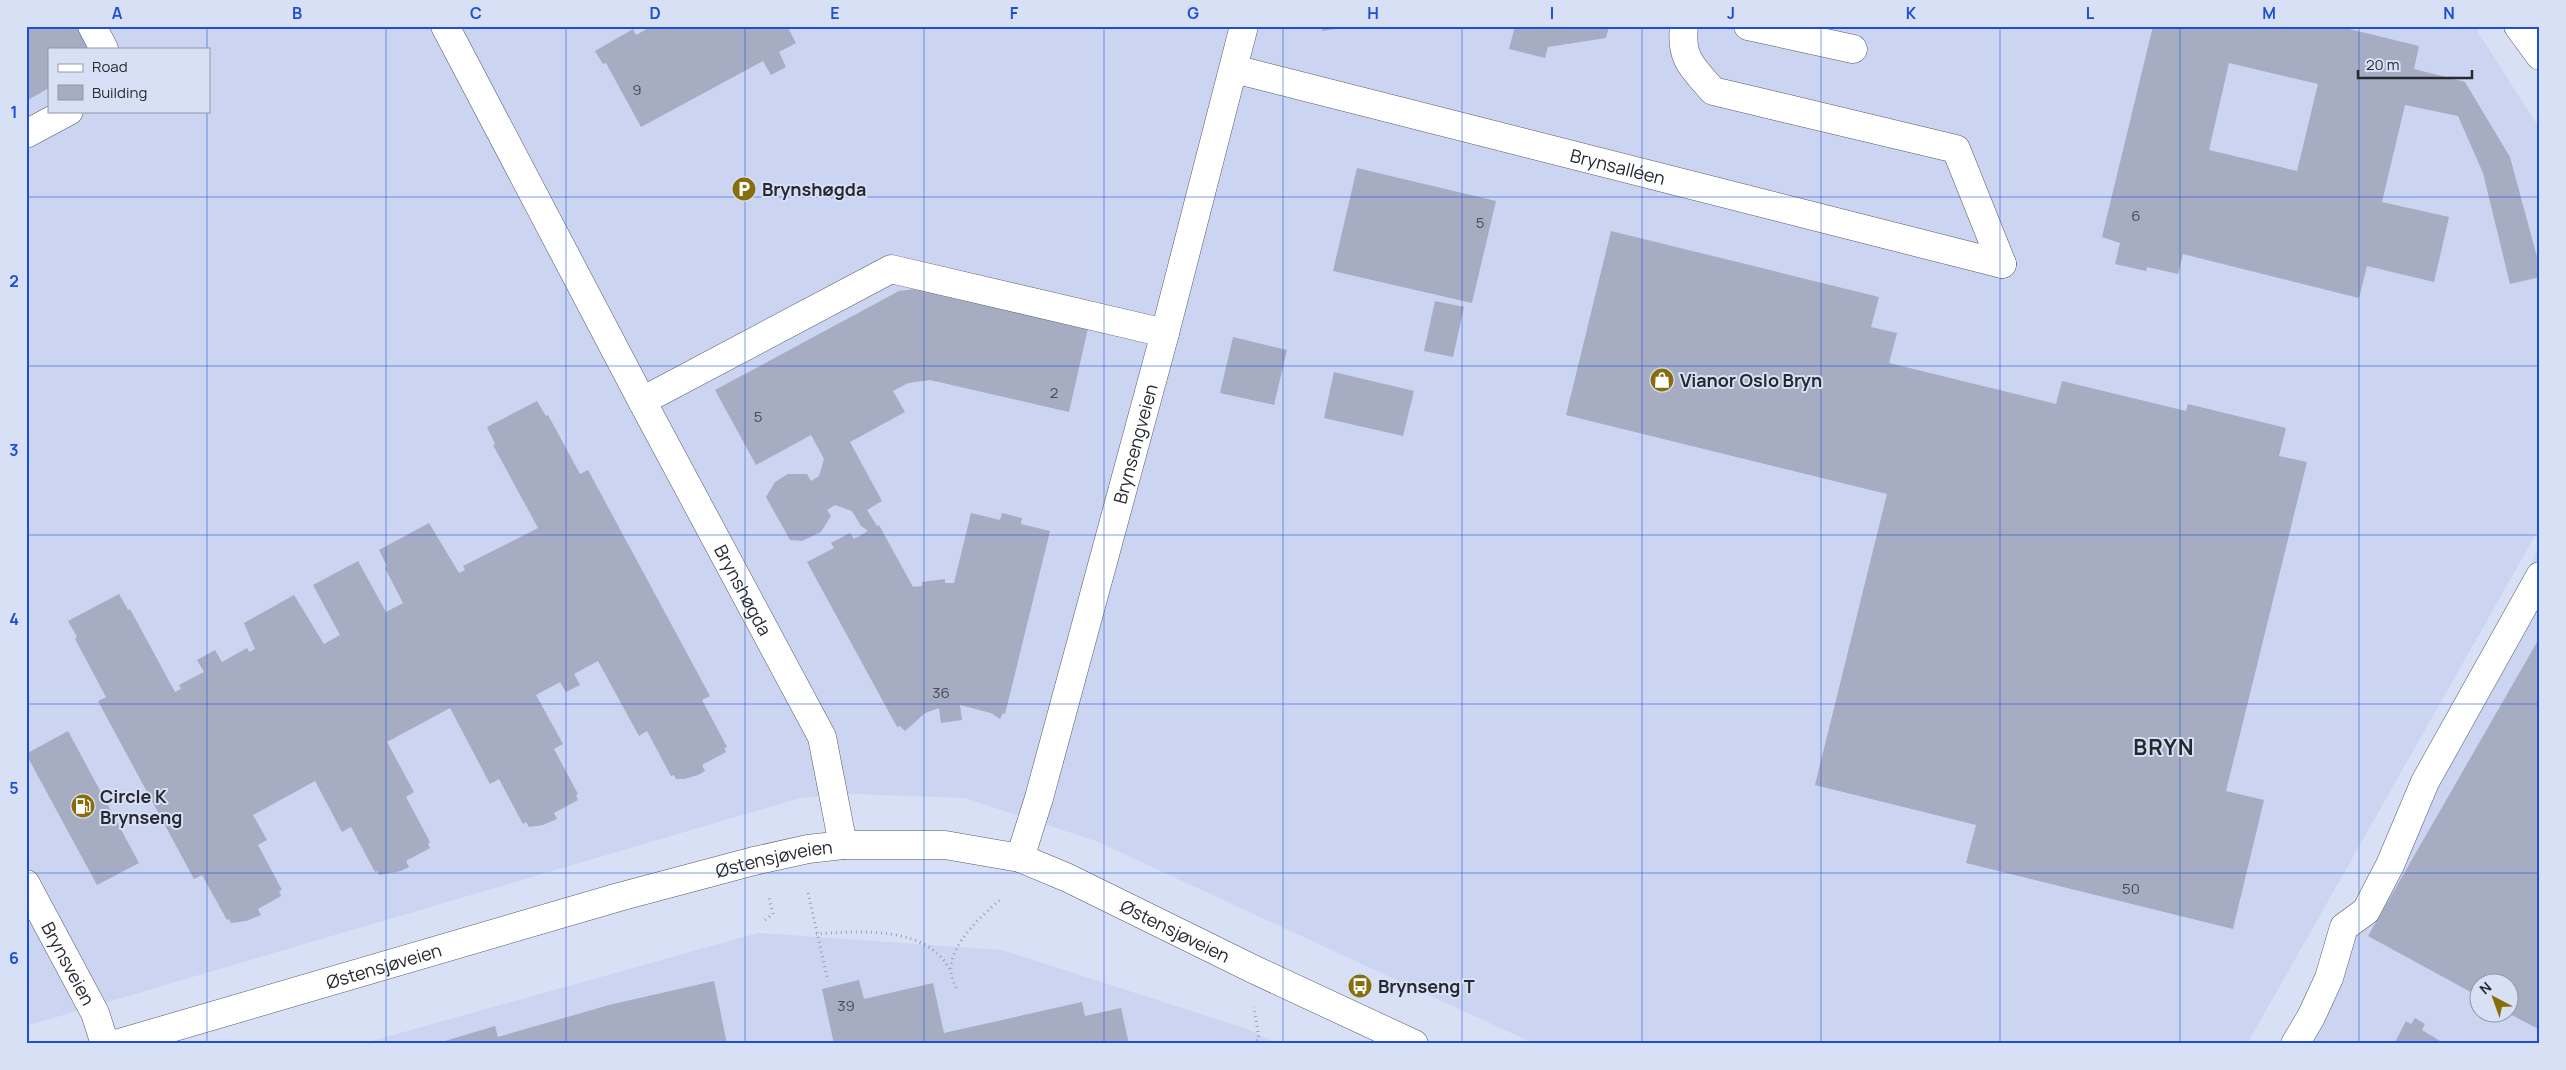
<svg xmlns="http://www.w3.org/2000/svg" width="2566" height="1070" font-family="Manrope,sans-serif">
<rect width="100%" height="100%" fill="#d8e0f5"/>
<!-- built -->
<path fill="#cbd4f0" fill-rule="evenodd" d="M26 26H2474L2540 129V527L2247 1044H1535L1096 841 965 798 854 794 800 798 26 1026ZM49 49H209V111H49Z
M2540 545V1044H2289ZM2478 982H2508V1012H2478Z
M758 933 1002 950 1247 1029 1279 1044H361Z"/>
<!-- building -->
<path fill="#a6acc1" fill-rule="evenodd" d="M26 26H79L92 49H49V88L26 101Z
M652 26H787L796 43 779 52 786 67 771 75 763 61 641 127 606 63 603 64 595 51 633 29 636 35Z
M1323 26H1349V27L1322 31Z
M1515 26H1609L1606 38 1548 47 1545 58 1509 49Z
M2153 26H2337L2419 46 2414 69 2465 82 2510 157 2540 268V277L2510 284 2483 173 2458 116 2405 105 2382 202 2449 217 2434 282 2367 266 2359 298 2183 254 2178 274 2147 267 2146 271 2115 264 2120 243 2102 237ZM2229 63 2318 84 2297 171 2209 150Z
M1357 168 1496 201 1472 303 1333 271Z
M1611 231 1879 297 1871 327 1897 333 1889 363 2056 404 2062 381 2186 411 2188 404 2286 428 2279 456 2307 462 2226 791 2264 800 2233 929 1966 863 1976 825 1815 785 1887 494 1566 415Z
M916 289 1088 328 1069 412 930 380 908 383 893 391 905 412 850 442 882 501 867 510 877 526 879 525 913 587 922 586V582L945 579V583H954L971 513 1000 520 1002 513 1022 518 1021 524 1050 531 1005 714 1003 713 1000 719 991 713 960 705 962 720 941 723 939 708 925 713 905 731 900 726 897 727 807 562 834 548 831 543 850 533 854 539 868 531 861 526 852 511 835 505 827 510 831 516 821 532 802 541 790 540 766 497 775 482 788 474H807L811 481 819 476 824 459 811 435 756 465 715 390 899 291Z
M1435 301 1464 307 1453 357 1424 351Z
M1233 337 1287 350 1274 405 1220 393Z
M1334 372 1414 391 1403 436 1324 418Z
M537 401 546 416 548 415 580 474 588 470 710 696 702 700 727 747 724 748 726 752 702 765 705 771 698 775 684 779H676L674 775 671 776 647 731 639 736 598 661 574 674 580 685 566 692 560 682 536 695 563 744 554 749 578 794 576 795 578 800 554 813 557 819 543 825 529 827 526 822 523 824 499 779 490 784 450 708 387 742 414 792 406 797 430 842 428 844 430 848 406 861 409 867 401 871 379 875 377 871 375 872 351 827 342 832 315 781 253 815 267 840 258 845 282 890 279 891 281 896 258 909 261 915 246 921 231 923 229 919 227 920 202 875 194 879 98 701 106 697 75 639 77 637 68 621 119 594 128 610 130 609 175 692 181 689 179 685 204 672 197 660 215 650 222 662 247 648 249 652 255 649 244 623 294 595 324 644 340 635 313 585 358 561 386 612 403 603 385 568 387 566 379 550 429 523 459 573 465 570 463 566 538 528 493 445 495 444 487 427Z
M2540 637V1030L2508 1013V982H2478V996L2368 936Z
M68 731 139 863 97 885 26 754Z
M859 980 864 999 933 983 944 1033 1082 1002 1085 1016 1121 1008 1129 1044H834L822 989Z
M714 981 727 1044H435L495 1026 498 1037 609 1005Z
M2415 1018 2425 1024 2422 1030 2445 1044H2394L2406 1021 2411 1024Z"/>
<g fill="none" stroke-linecap="round" stroke-linejoin="round">
<defs>
<g id="minor">
<path d="M92 26 104 49"/>
<path id="s1" d="M445 26 642 401 822 737 843 845"/>
<path d="M1684 26C1680 59 1693 68 1713 91L1956 149 2002 264"/>
<path d="M1748 26 1853 49"/>
<path id="s2" d="M1234 69 2002 264"/>
<path d="M26 134 69 111"/>
<path d="M642 401 891 269 1165 333"/>
<path id="s3" d="M1020 858 1039 798 1165 333 1244 26"/>
<path id="s4" d="M26 884 95 1013 105 1044"/>
<path d="M2295 1044 2311 1017 2329 978 2344 927 2366 911 2390 865 2425 782 2540 576"/>
</g>
<g id="major">
<path id="s5" d="M116 1044 619 897 754 861 808 849 843 845H945L1020 858 1068 878 1255 970 1414 1044"/>
</g>
<path id="highway" d="M2518 26 2540 56"/>
</defs>
<!-- minor casing -->
<use href="#minor" stroke="#53596b" stroke-width="29"/>
<!-- major casing -->
<use href="#major" stroke="#53596b" stroke-width="29"/>
<!-- highway casing -->
<use href="#highway" stroke="#53596b" stroke-width="29"/>
<!-- path -->
<path stroke="#9aa0b1" stroke-width="3" stroke-dasharray="1 4" stroke-linecap="butt" d="M808 893 828 981
M765 920 773 914 769 898
M816 934C860 931 929 925 951 972
M956 988C954 983 952 978 951 973 948 946 982 915 1000 900
M1253 1044 1259 1039 1254 1007"/>
<!-- minor -->
<use href="#minor" stroke="#fff" stroke-width="28"/>
<!-- major -->
<use href="#major" stroke="#fff" stroke-width="28"/>
<!-- highway -->
<use href="#highway" stroke="#fff" stroke-width="28"/>
</g>
<!-- grid -->
<path fill="none" stroke="#1d4ed8" stroke-width="1" stroke-opacity="0.55" d="M207 26V49M386 26V1044M566 26V1044M745 26V1044M924 26V1044M1104 26V1044M1283 26V1044M1462 26V1044M1642 26V1044M1821 26V1044M2000 26V1044M2180 26V1044M2359 26V1044M207 111V1044M26 197H2540M26 366H2540M26 535H2540M26 704H2540M26 873H2540"/>
<!-- icons -->
<defs>
<symbol id="parking-disc" viewBox="-11 -11 22 22"><circle r="9.5" fill="#886d0c" stroke="#d8e0f5"/><path d="M-3.5-5.5H1a3.5 3.5 0 0 1 0 7H-1V5.5H-3.5ZM-1-3.4V-.6H.8a1.4 1.4 0 0 0 0-2.8Z" fill="#fff"/></symbol>
<symbol id="shop-disc" viewBox="-11 -11 22 22"><circle r="9.5" fill="#886d0c" stroke="#d8e0f5"/><path d="M-5-2.5h2.3a2.7 3.5 0 0 1 5.4 0H5L5.5 6h-11ZM-1.5-2.5h3a1.5 2.3 0 0 0-3 0Z" fill="#fff"/></symbol>
<symbol id="fuel-disc" viewBox="-11 -11 22 22"><circle r="9.5" fill="#886d0c" stroke="#d8e0f5"/><path d="M-5.5-6h7V0h2V4h1.3V-2.5L3-4.5l.8-.8L6-3V5H2.5V1h-1V6h-7ZM-4.2-4.7v3.2H.2V-4.7Z" fill="#fff"/></symbol>
<symbol id="bus-disc" viewBox="-11 -11 22 22"><circle r="9.5" fill="#886d0c" stroke="#d8e0f5"/><path d="M-5-6H5V4H4V6H2V4H-2V6H-4V4H-5ZM-3.5-4V0h7V-4ZM-3.5 1.2v1.5H-2V1.2ZM2 1.2v1.5H3.5V1.2Z" fill="#fff"/></symbol>
</defs>
<g fill-rule="evenodd">
<use href="#parking-disc" x="730" y="175" width="28" height="28"/>
<use href="#shop-disc" x="1648" y="366" width="28" height="28"/>
<use href="#fuel-disc" x="69" y="792" width="28" height="28"/>
<use href="#bus-disc" x="1346" y="972" width="28" height="28"/>
</g>
<g text-anchor="middle" dominant-baseline="central" stroke-width="4" stroke-linejoin="round" paint-order="stroke">
<!-- number labels -->
<g font-size="15" fill="#464a54">
<text x="637" y="89">9</text>
<text x="2136" y="215">6</text>
<text x="1480" y="222">5</text>
<text x="1054" y="392">2</text>
<text x="758" y="416">5</text>
<text x="941" y="692">36</text>
<text x="2131" y="888">50</text>
<text x="846" y="1005">39</text>
</g>
<!-- street labels -->
<g font-size="18" fill="#262930" stroke="#d8e0f5">
<text stroke="none"><textPath href="#s2" startOffset="396">Brynsalléen</textPath></text>
<text stroke="none"><textPath href="#s3" startOffset="430">Brynsengveien</textPath></text>
<text stroke="none"><textPath href="#s1" startOffset="638">Brynshøgda</textPath></text>
<text stroke="none"><textPath href="#s5" startOffset="684">Østensjøveien</textPath></text>
<text stroke="none"><textPath href="#s5" startOffset="1104">Østensjøveien</textPath></text>
<text stroke="none"><textPath href="#s4" startOffset="90">Brynsveien</textPath></text>
<text stroke="none"><textPath href="#s5" startOffset="279">Østensjøveien</textPath></text>
</g>
<!-- poi labels -->
<g font-size="18" font-weight="bold" fill="#262930" stroke="#d8e0f5" text-anchor="start">
<text x="762" y="189">Brynshøgda</text>
<text x="1680" y="380">Vianor Oslo Bryn</text>
<text x="100" y="796">Circle K<tspan x="100" dy="21">Brynseng</tspan></text>
<text x="1378" y="986">Brynseng T</text>
</g>
<!-- district labels -->
<g font-size="22" font-weight="bold" letter-spacing="1" fill="#262930" stroke="#d8e0f5">
<text x="2164" y="747">BRYN</text>
</g>
</g>
<!-- border -->
<rect width="2566" height="1070" fill="none" stroke="#d8e0f5" stroke-width="55"/>
<!-- legend -->
<rect x="48" y="48" width="162" height="65" fill="#d8e0f5" stroke="#9197a6"/>
<rect x="58" y="64" width="25" height="8" fill="#ffffff" stroke="#9197a6"/>
<text x="92" y="72" font-size="15" fill="#262930">Road</text>
<rect x="58" y="85" width="25" height="15" fill="#a6acc1" stroke="#9197a6"/>
<text x="92" y="98" font-size="15" fill="#262930">Building</text>
<!-- north arrow -->
<g transform="translate(2494 998) rotate(319)"><circle r="24" fill="#d8e0f5" stroke="#9197a6"/>
<path d="M0-4L9 19L0 12L-9 19Z" fill="#886d0c"/>
<text y="-8" font-size="14" font-weight="bold" text-anchor="middle" fill="#262930">N</text>
</g>
<!-- scale -->
<path d="M2358 70v8h114v-8" fill="none" stroke="#262930" stroke-width="2.5"/>
<text x="2366" y="70" font-size="15" fill="#262930" stroke="#d8e0f5" stroke-width="4" paint-order="stroke">20 m</text>
<rect x="28" y="28" width="2510" height="1014" fill="none" stroke="#1d4ed8" stroke-width="2"/>
<g font-size="16" text-anchor="middle" font-weight="bold" fill="#1d4ed8">
<text x="117" y="19">A</text>
<text x="297" y="19">B</text>
<text x="476" y="19">C</text>
<text x="655" y="19">D</text>
<text x="835" y="19">E</text>
<text x="1014" y="19">F</text>
<text x="1193" y="19">G</text>
<text x="1373" y="19">H</text>
<text x="1552" y="19">I</text>
<text x="1731" y="19">J</text>
<text x="1911" y="19">K</text>
<text x="2090" y="19">L</text>
<text x="2269" y="19">M</text>
<text x="2449" y="19">N</text>
<text x="14" y="118">1</text>
<text x="14" y="287">2</text>
<text x="14" y="456">3</text>
<text x="14" y="625">4</text>
<text x="14" y="794">5</text>
<text x="14" y="964">6</text>
</g>
</svg>
